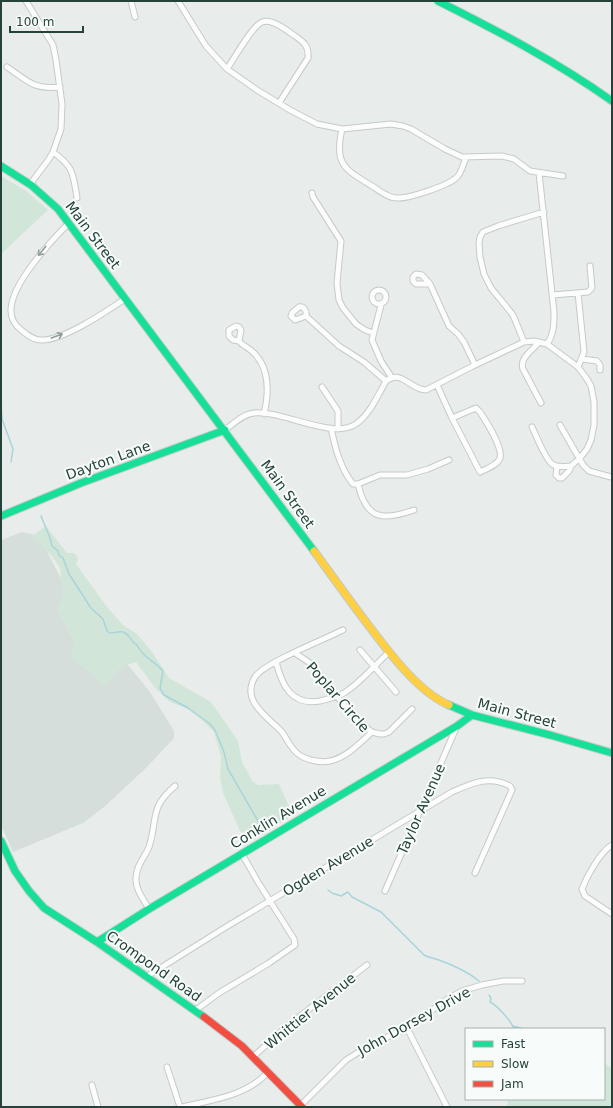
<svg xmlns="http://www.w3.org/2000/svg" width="613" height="1108" font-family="'DejaVu Sans',sans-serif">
<rect width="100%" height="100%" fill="#e8edeb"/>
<!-- built -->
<path fill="#d6dedb" d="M22 532 39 536 67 590 150 692 174 731V738L146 768 104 807 83 823 13 852 1 825V540Z"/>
<!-- green -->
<path fill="#d1e6d8" d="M1 176 26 191 48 210 1 254Z
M46 526 67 553H74L77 556 78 560 76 564 107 607 123 625 137 634 152 652 169 678 211 702 238 741 242 762 253 782 258 785 279 784 293 815 252 841 240 831 223 793 220 778 221 757 214 732 204 722 188 709 170 702 155 688 136 662C118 667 116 672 106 686L71 657 74 642 57 609 63 596 60 568 52 556 32 536Z
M604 1063 612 1069V1107H507L508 1099H604Z"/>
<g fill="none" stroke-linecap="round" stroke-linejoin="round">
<!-- stream -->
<path stroke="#a9d4db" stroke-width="1.5" d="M1 402 2 419 13 449 11 462
M41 516 50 538 52 546 58 551 59 555 63 558 69 574 91 608 103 619 107 631 110 633C114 633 119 631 123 632 130 634 131 643 137 645 143 658 155 661 163 671L160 688 164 695 188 708 209 723 215 730 224 752 228 769 265 833
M328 890 332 893 341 896 348 892 352 897 381 912 424 955C429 958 434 958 439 960 453 965 468 972 479 981
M489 995 491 998 490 1002C497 1005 512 1022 514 1029
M513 1026 525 1029"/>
<defs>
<path id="street" d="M26 1 53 45 56 60 62 104 61 129 53 152 49 159 31 183
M131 1 135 17
M178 1 206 46 227 69 257 90 290 110 317 124 342 129 391 124 403 126 411 129 445 149 462 157 502 156 514 159 530 171 563 176
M7 67C28 81 33 90 60 87
M227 69C234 59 252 26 262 22 265 21 268 21 271 22 279 24 288 31 295 36 304 42 309 46 308 58L279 103
M342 129C334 164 344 169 372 186 380 191 388 198 397 198 408 199 450 185 457 177 462 172 463 164 466 158
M53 152C74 167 73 174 77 198
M539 173 554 312C554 324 554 334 547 344
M312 193 313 197 341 241 337 283 339 300 343 308 356 324 365 330 373 333
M69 223C51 241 10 285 11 311 11 318 15 325 20 329 26 334 33 340 41 340 63 341 107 311 125 299
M416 274 422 275 430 284H416L413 281V277Z
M430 284 449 326 458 334 464 342 475 365
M372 297a7 7 0 1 1 14 0a7 7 0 1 1-14 0Z
M553 295 588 292 592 288 590 266
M381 305 372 340 381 361 392 378
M299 307C304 306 307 311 306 316L295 320 291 316 292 313Z
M306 316 339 346 364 362 386 381
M236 326 239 327 241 330 239 341 233 340 229 336V330Z
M239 341C243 346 249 348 253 352 270 368 269 393 264 414
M524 342 513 315 491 288 484 274 480 257 479 243 480 237 483 232 498 226 544 212
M539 342C533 350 519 358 523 369L541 403
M582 359 597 361 600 365V370
M578 367 584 352 578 293
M437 385 452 418
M322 387 338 411V429
M476 408 480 412C486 421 503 448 500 458 498 465 486 469 480 472L452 418Z
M560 425 583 465 589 471 611 477
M532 427C536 435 545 459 552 464 557 468 566 466 571 466
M331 428C335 447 340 468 353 484H358
M225 430C233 424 243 414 254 413 282 410 333 440 356 424 370 414 378 395 386 381 402 369 410 390 426 390L475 365 524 342 534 341 547 344 578 367 587 379 591 386 594 402V425L591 440 587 449 580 458 571 466 569 471 562 478H559L556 475 557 466
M358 484 380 475H407L428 469 449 460
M358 484C366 520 383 521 414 510
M343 630C325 639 264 663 255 677 240 701 269 718 282 732 287 739 291 749 298 754 306 760 320 763 330 761 346 758 361 742 372 732
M360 650 396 692
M295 653 310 663 348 710 368 729 372 732 380 734H384L389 732 412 709
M276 662C282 685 291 706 320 701 328 699 337 697 344 693 360 683 375 665 389 652
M612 845C600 852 587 876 582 889L585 896 612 914
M385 891 457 726
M149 909C144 900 135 889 136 878 136 866 145 857 149 847 158 819 149 808 175 786
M146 977 226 927 452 792C472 783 489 775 510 786L512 790 475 873
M196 1010 219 993 269 963 295 945 294 939 258 882 242 854
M407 1028 447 1107
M253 1057 287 1026 367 965
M167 1067 180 1107
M92 1085 98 1107
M301 1105 346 1060 370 1045 407 1028 446 1000 462 991 482 985 503 981H522
M182 1107C212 1100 247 1096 268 1072"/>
<path id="fast" d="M438 1C498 31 557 62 612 101
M1 166 31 185 58 209 314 551
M1 516 81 483 225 430
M449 705 472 715 550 735 612 753
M1 841 15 871 29 891 44 908 97 942 204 1017
M97 942 149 909 457 726 472 715"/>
<path id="slow" d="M314 551C332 576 350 601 369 626 389 652 418 692 449 705"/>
<path id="jam" d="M204 1017 242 1046 302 1107"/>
</defs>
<!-- street casing -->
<use href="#street" stroke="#c5cac8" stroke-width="7"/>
<!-- fast casing -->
<use href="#fast" stroke="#c3cbc8" stroke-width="9"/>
<!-- slow casing -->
<use href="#slow" stroke="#c3cbc8" stroke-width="9"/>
<!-- jam casing -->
<use href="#jam" stroke="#c3cbc8" stroke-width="9"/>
<!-- street -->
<use href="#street" stroke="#fcfcfc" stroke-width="5"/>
<!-- fast -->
<use href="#fast" stroke="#16e098" stroke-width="7"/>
<!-- slow -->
<use href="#slow" stroke="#ffcf43" stroke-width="7"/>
<!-- jam -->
<use href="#jam" stroke="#f24e42" stroke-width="7"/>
</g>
<!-- one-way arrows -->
<defs><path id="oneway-shaft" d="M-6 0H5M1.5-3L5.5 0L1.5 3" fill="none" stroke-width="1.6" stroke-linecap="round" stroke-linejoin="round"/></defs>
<g stroke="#909f9b">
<use href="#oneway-shaft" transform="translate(42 251) rotate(129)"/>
<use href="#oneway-shaft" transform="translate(57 336) rotate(-20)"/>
</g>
<g text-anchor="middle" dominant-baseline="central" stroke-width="4" stroke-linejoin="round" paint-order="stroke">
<!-- street labels -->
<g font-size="14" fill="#24423a" stroke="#f7fbf9">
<text transform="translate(93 235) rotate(53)">Main Street</text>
<text transform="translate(108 460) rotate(-20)">Dayton Lane</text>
<text transform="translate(288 494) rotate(54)">Main Street</text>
<text transform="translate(338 697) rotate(49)">Poplar Circle</text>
<text transform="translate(517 713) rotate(15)">Main Street</text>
<text transform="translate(421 809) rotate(-66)">Taylor Avenue</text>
<text transform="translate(278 817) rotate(-31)">Conklin Avenue</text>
<text transform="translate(328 866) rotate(-31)">Ogden Avenue</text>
<text transform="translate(154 966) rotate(35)">Crompond Road</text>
<text transform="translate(310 1011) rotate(-39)">Whittier Avenue</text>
<text transform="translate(414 1021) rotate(-29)">John Dorsey Drive</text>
</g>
</g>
<!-- border -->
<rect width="613" height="1108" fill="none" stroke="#24423a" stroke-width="4"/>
<!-- legend -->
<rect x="465" y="1028" width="140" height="72" fill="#f7fbf9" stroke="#a3b1ad"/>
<rect x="473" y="1041" width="20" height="6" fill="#16e098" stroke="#a3b1ad"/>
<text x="501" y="1048" font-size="12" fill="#24423a">Fast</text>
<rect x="473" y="1061" width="20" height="6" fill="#ffcf43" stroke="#a3b1ad"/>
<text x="501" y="1068" font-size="12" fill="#24423a">Slow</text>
<rect x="473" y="1081" width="20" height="6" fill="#f24e42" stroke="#a3b1ad"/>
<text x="501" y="1088" font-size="12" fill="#24423a">Jam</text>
<!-- scale -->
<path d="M10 26v6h73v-6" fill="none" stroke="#24423a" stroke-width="2"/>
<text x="16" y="26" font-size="12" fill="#24423a" stroke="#f7fbf9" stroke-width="3" paint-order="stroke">100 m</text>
</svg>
